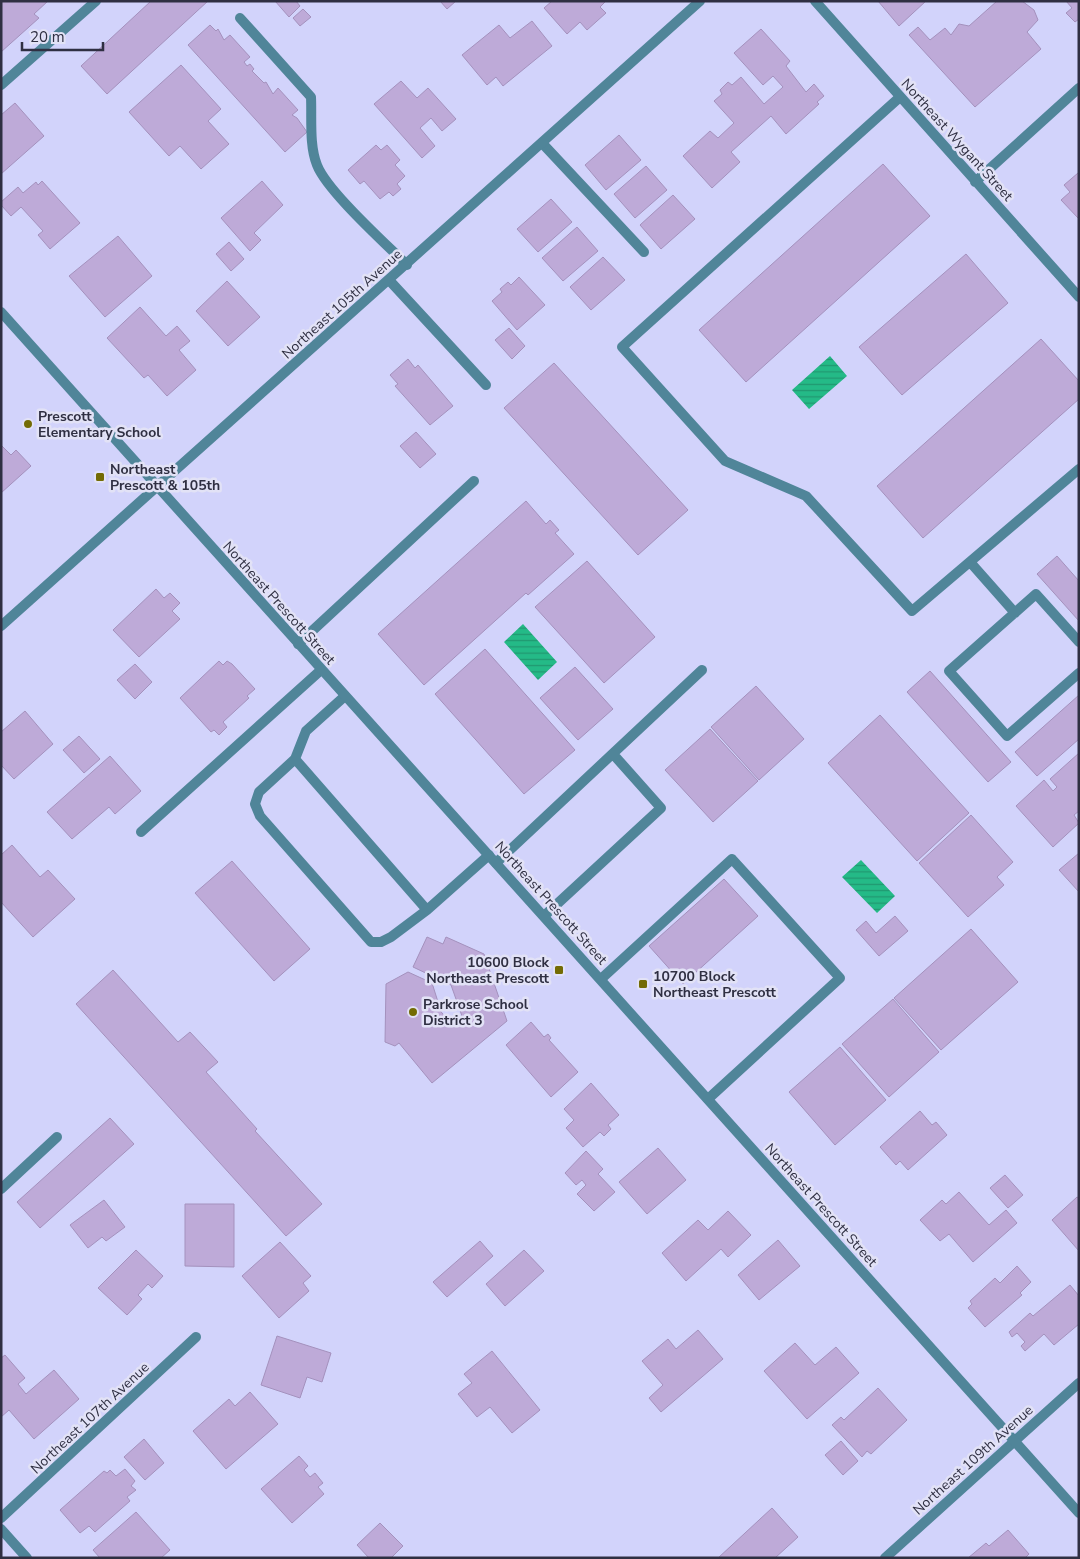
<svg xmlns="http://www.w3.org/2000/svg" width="1080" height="1559" font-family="'Nunito Sans',sans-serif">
<defs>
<pattern id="water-rules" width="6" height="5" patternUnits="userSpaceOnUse" patternTransform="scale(1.25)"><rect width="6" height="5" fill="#24ba87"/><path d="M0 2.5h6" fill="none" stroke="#209870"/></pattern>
</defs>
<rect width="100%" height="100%" fill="#d2d3fb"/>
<!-- water -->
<path fill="url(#water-rules)" d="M830 356 847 376 809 409 792 390Z
M523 624 557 662 538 680 504 642Z
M861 860 895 896 877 913 842 877Z"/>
<!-- building -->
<path fill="#beaad8" stroke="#a491bd" d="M1 1H48L34 14 39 18 1 52Z
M151 1H208L107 94 81 66Z
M275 1H296L300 6 289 17Z
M440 1H456L447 9Z
M552 1H606L600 7 606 13 587 30 580 22 567 34 544 8Z
M878 1H926L899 26Z
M997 1H1022L1034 10 1038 20 1027 32 1041 49 975 107 909 35 918 27 930 40 945 28 951 35 959 24 969 26Z
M1066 1H1079V19L1075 22 1066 13 1072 8Z
M303 9 311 17 300 26 293 18Z
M532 21 552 46 503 86 496 77 487 85 462 55 499 25 510 38Z
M210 25 216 31 218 29 224 40 230 35 250 57 244 62 247 66 250 64 254 69 252 71 264 83 266 82 273 94 278 88 298 110 292 115 297 118 307 132 285 152 188 45Z
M761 29 790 61 786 66 806 92 814 84 824 96 817 102 819 104 786 134 771 116 731 152 740 162 712 188 683 156 710 131 718 138 734 123 714 101 722 94 720 90 728 82 732 85 741 77 764 104 783 87 773 76 763 85 734 53Z
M181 65 221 109 208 121 229 144 201 169 180 146 169 156 129 112Z
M401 81 417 98 428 88 456 119 442 131 431 118 420 128 435 146 422 158 374 104Z
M15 103 44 136 1 174V115Z
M619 135 641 160 606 190 585 165Z
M376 145 381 150 387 145 400 160 395 165 405 176 397 184 401 189 393 196 389 192 380 199 364 181 360 184 348 170Z
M883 164 930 216 746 382 699 330Z
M646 166 667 190 635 218 614 194Z
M1078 173H1079V219L1061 200 1070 192 1064 185Z
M42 181 80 223 50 249 38 235 43 231 21 207 11 216 1 205V202L18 187 23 193 36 182 38 185Z
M262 181 283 205 254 233 261 240 250 251 221 218Z
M673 195 695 219 661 249 640 225Z
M551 199 572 222 538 252 517 229Z
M577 227 598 251 563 281 542 258Z
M118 236 152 276 105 317 69 276Z
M229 242 244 259 231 271 216 254Z
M966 254 1008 303 902 395 859 347Z
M603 257 625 280 591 310 570 287Z
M519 277 545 305 517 330 492 301 502 292 500 289 508 282 511 285Z
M227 281 260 317 228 346 196 311Z
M140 307 166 336 177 326 190 341 179 350 196 370 167 396 148 375 144 378 107 338Z
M509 328 525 346 512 359 495 340Z
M1041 339 1079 381V399L923 538 877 486Z
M408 359 415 368 418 365 453 406 430 425 395 386 398 384 390 375Z
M554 363 688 510 638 555 504 408Z
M416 432 436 454 420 468 400 446Z
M1 445 11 455 16 450 31 466 1 493Z
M526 501 546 524 550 520 559 530 555 533 574 554 528 595 526 593 424 685 378 634Z
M1057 556 1079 581V621L1037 574Z
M587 561 655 637 604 683 535 607Z
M156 589 164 598 170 593 180 603 172 611 180 619 139 657 113 630Z
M485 649 575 750 524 794 435 694Z
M219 661 223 665 227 661 232 664 255 689 247 696 249 698 223 722 227 727 219 735 214 730 211 732 180 698Z
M135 664 152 682 135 699 117 680Z
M575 667 613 709 578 740 540 698Z
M930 671 1011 762 988 782 907 692Z
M756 686 804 739 759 780 711 727Z
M1079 695V739L1037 776 1015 752Z
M25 711 53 744 14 779 1 765V732Z
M880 715 969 813 917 861 828 763Z
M710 729 758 781 713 822 665 770Z
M79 736 100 759 84 773 63 750Z
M1079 753V811L1074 815 1079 823 1053 847 1016 806 1044 780 1053 791 1057 787 1050 779Z
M110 756 141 791 115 814 109 807 72 839 47 812Z
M971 815 1013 862 997 877 1004 885 968 917 919 863Z
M12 845 40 877 48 870 75 899 33 937 1 902V855Z
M1079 853V892L1059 870Z
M232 861 310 949 274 981 195 893Z
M724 879 758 916 683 984 649 946Z
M895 916 908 931 879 956 856 930 866 921 876 933Z
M971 929 1018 982 941 1050 894 998Z
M427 937 443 944 446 937 484 954 507 1021 432 1083 399 1043 395 1046 385 1042 386 984 408 972 432 983 439 1005 438 1008 451 1024 462 1016 451 985 413 967Z
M113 970 178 1042 190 1032 218 1062 206 1072 257 1129 255 1131 322 1204 286 1236 76 1004Z
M893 999 939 1052 889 1097 842 1044Z
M531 1022 544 1037 548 1034 551 1038 549 1040 578 1072 551 1097 506 1045Z
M840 1047 886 1100 835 1145 789 1092Z
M591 1083 619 1115 608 1125 611 1129 604 1136 600 1132 583 1147 566 1128 574 1120 564 1109Z
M920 1111 932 1125 936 1122 947 1135 908 1170 900 1161 896 1165 880 1147Z
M110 1118 134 1144 40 1228 17 1202Z
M658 1148 686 1180 647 1214 619 1182Z
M586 1151 603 1169 598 1174 615 1192 594 1211 577 1194 586 1185 582 1180 576 1185 565 1173Z
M1005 1175 1023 1195 1008 1208 990 1188Z
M959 1192 989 1225 1006 1210 1017 1223 973 1262 949 1234 940 1241 920 1220 942 1200 946 1204Z
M1077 1197 1079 1198V1251L1052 1220Z
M104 1200 125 1227 106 1241 102 1237 88 1248 70 1225Z
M185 1204H234V1267L185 1266Z
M728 1211 751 1235 728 1257 721 1249 686 1281 662 1253 698 1220 708 1230Z
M778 1240 800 1266 759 1300 738 1275Z
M480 1241 493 1256 447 1297 433 1282Z
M280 1242 311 1276 303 1283 309 1291 279 1318 242 1276Z
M136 1250 163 1276 152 1288 148 1284 138 1295 142 1299 127 1315 98 1288Z
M524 1250 544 1271 505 1306 486 1284Z
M1017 1266 1031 1282 1020 1293 1022 1295 985 1327 968 1308 972 1304 970 1301 995 1278 1000 1283Z
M1070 1285 1079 1296V1324L1054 1345 1044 1334 1025 1351 1021 1346 1025 1342 1017 1333 1012 1337 1009 1332 1030 1313 1033 1316Z
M698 1330 723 1359 661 1412 649 1398 663 1385 642 1361 668 1339 676 1349Z
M277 1336 331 1353 322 1382 307 1377 300 1398 261 1385Z
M795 1343 815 1365 836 1347 859 1373 807 1419 764 1371Z
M492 1351 540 1410 512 1433 490 1407 477 1417 458 1394 472 1383 464 1374Z
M5 1355 25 1378 18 1384 26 1394 54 1370 79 1399 34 1439 9 1410 1 1417V1358Z
M878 1388 907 1420 871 1454 867 1451 862 1457 832 1425 841 1417 844 1420Z
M250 1392 278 1424 226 1469 193 1431 229 1399 235 1406Z
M144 1439 164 1463 145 1480 124 1457Z
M841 1441 858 1461 843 1475 825 1455Z
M299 1456 308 1466 304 1470 310 1477 315 1473 323 1483 318 1487 324 1494 292 1523 261 1489Z
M125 1469 135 1481 131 1486 136 1490 127 1497 130 1501 95 1532 89 1526 80 1533 60 1510 104 1471 107 1473 110 1470 116 1476Z
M772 1508 798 1537 775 1558H718Z
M136 1512 170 1550 161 1558H100L93 1550Z
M380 1523 403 1546 391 1558H369L357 1545Z
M1008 1530 1029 1554 1025 1558H968L986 1543 989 1546Z"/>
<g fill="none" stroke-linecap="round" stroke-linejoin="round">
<!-- service -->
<path stroke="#508599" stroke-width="10" d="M240 18 311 97C312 118 309 145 317 165 327 191 385 243 407 265
M1 85 96 1
M900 97 622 347 725 461 806 496 912 611 1079 469
M542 143 644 252
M389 280 486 385
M970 562 1015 613
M1079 642 1036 594 949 671 1007 736 1079 673
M298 644 474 481
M295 759 306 731 345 696
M141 832 321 670
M496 863 702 670
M427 910 295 759 259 792 255 804 260 816 371 942H381L391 937 427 910 489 855
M544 916 661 808 613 754
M601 979 732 859 840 978 708 1099
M1 1189 57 1137"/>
<!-- minor -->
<path stroke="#508599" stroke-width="10" d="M815 1 1079 297
M975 182 1079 88
M1 1518 196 1337
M1 1529 27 1558
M885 1558 1079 1383"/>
<!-- tertiary -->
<path stroke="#508599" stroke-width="10" d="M1 312 1079 1513
M1 626 700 1"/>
</g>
<!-- markers -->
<g fill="#736b04" stroke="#e2e2f6" stroke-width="2">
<circle cx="28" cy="424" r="5"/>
<rect x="95" y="472" width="10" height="10" rx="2.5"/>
<rect x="554" y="965" width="10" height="10" rx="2.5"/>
<rect x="638" y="979" width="10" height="10" rx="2.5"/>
<circle cx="413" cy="1012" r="5"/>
</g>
<g text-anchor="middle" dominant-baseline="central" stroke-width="5" stroke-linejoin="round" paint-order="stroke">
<!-- street labels -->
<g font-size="14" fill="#2f2f42" stroke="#e2e2f6">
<text transform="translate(957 140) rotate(48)">Northeast Wygant Street</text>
<text transform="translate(342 304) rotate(-42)">Northeast 105th Avenue</text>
<text transform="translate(279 603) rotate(48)">Northeast Prescott Street</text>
<text transform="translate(551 903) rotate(48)">Northeast Prescott Street</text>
<text transform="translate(821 1205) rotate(48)">Northeast Prescott Street</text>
<text transform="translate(90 1418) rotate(-43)">Northeast 107th Avenue</text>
<text transform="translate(973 1460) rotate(-42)">Northeast 109th Avenue</text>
</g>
<!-- poi labels -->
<g font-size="14" font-weight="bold" fill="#2f2f42" stroke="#e2e2f6" text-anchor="start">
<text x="38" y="416">Prescott<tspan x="38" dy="16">Elementary School</tspan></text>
<text x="110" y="469">Northeast<tspan x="110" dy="16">Prescott &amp; 105th</tspan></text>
<text x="549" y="962" text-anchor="end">10600 Block<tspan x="549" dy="16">Northeast Prescott</tspan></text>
<text x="653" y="976">10700 Block<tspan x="653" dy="16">Northeast Prescott</tspan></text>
<text x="423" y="1004">Parkrose School<tspan x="423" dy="16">District 3</tspan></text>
</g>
</g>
<!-- border -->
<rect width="1080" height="1559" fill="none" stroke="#2f2f42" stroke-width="5"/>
<!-- scale -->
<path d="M22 42v8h81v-8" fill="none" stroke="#2f2f42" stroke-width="2.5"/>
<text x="30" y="42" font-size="15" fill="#2f2f42" stroke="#e2e2f6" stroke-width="4" paint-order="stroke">20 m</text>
</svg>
